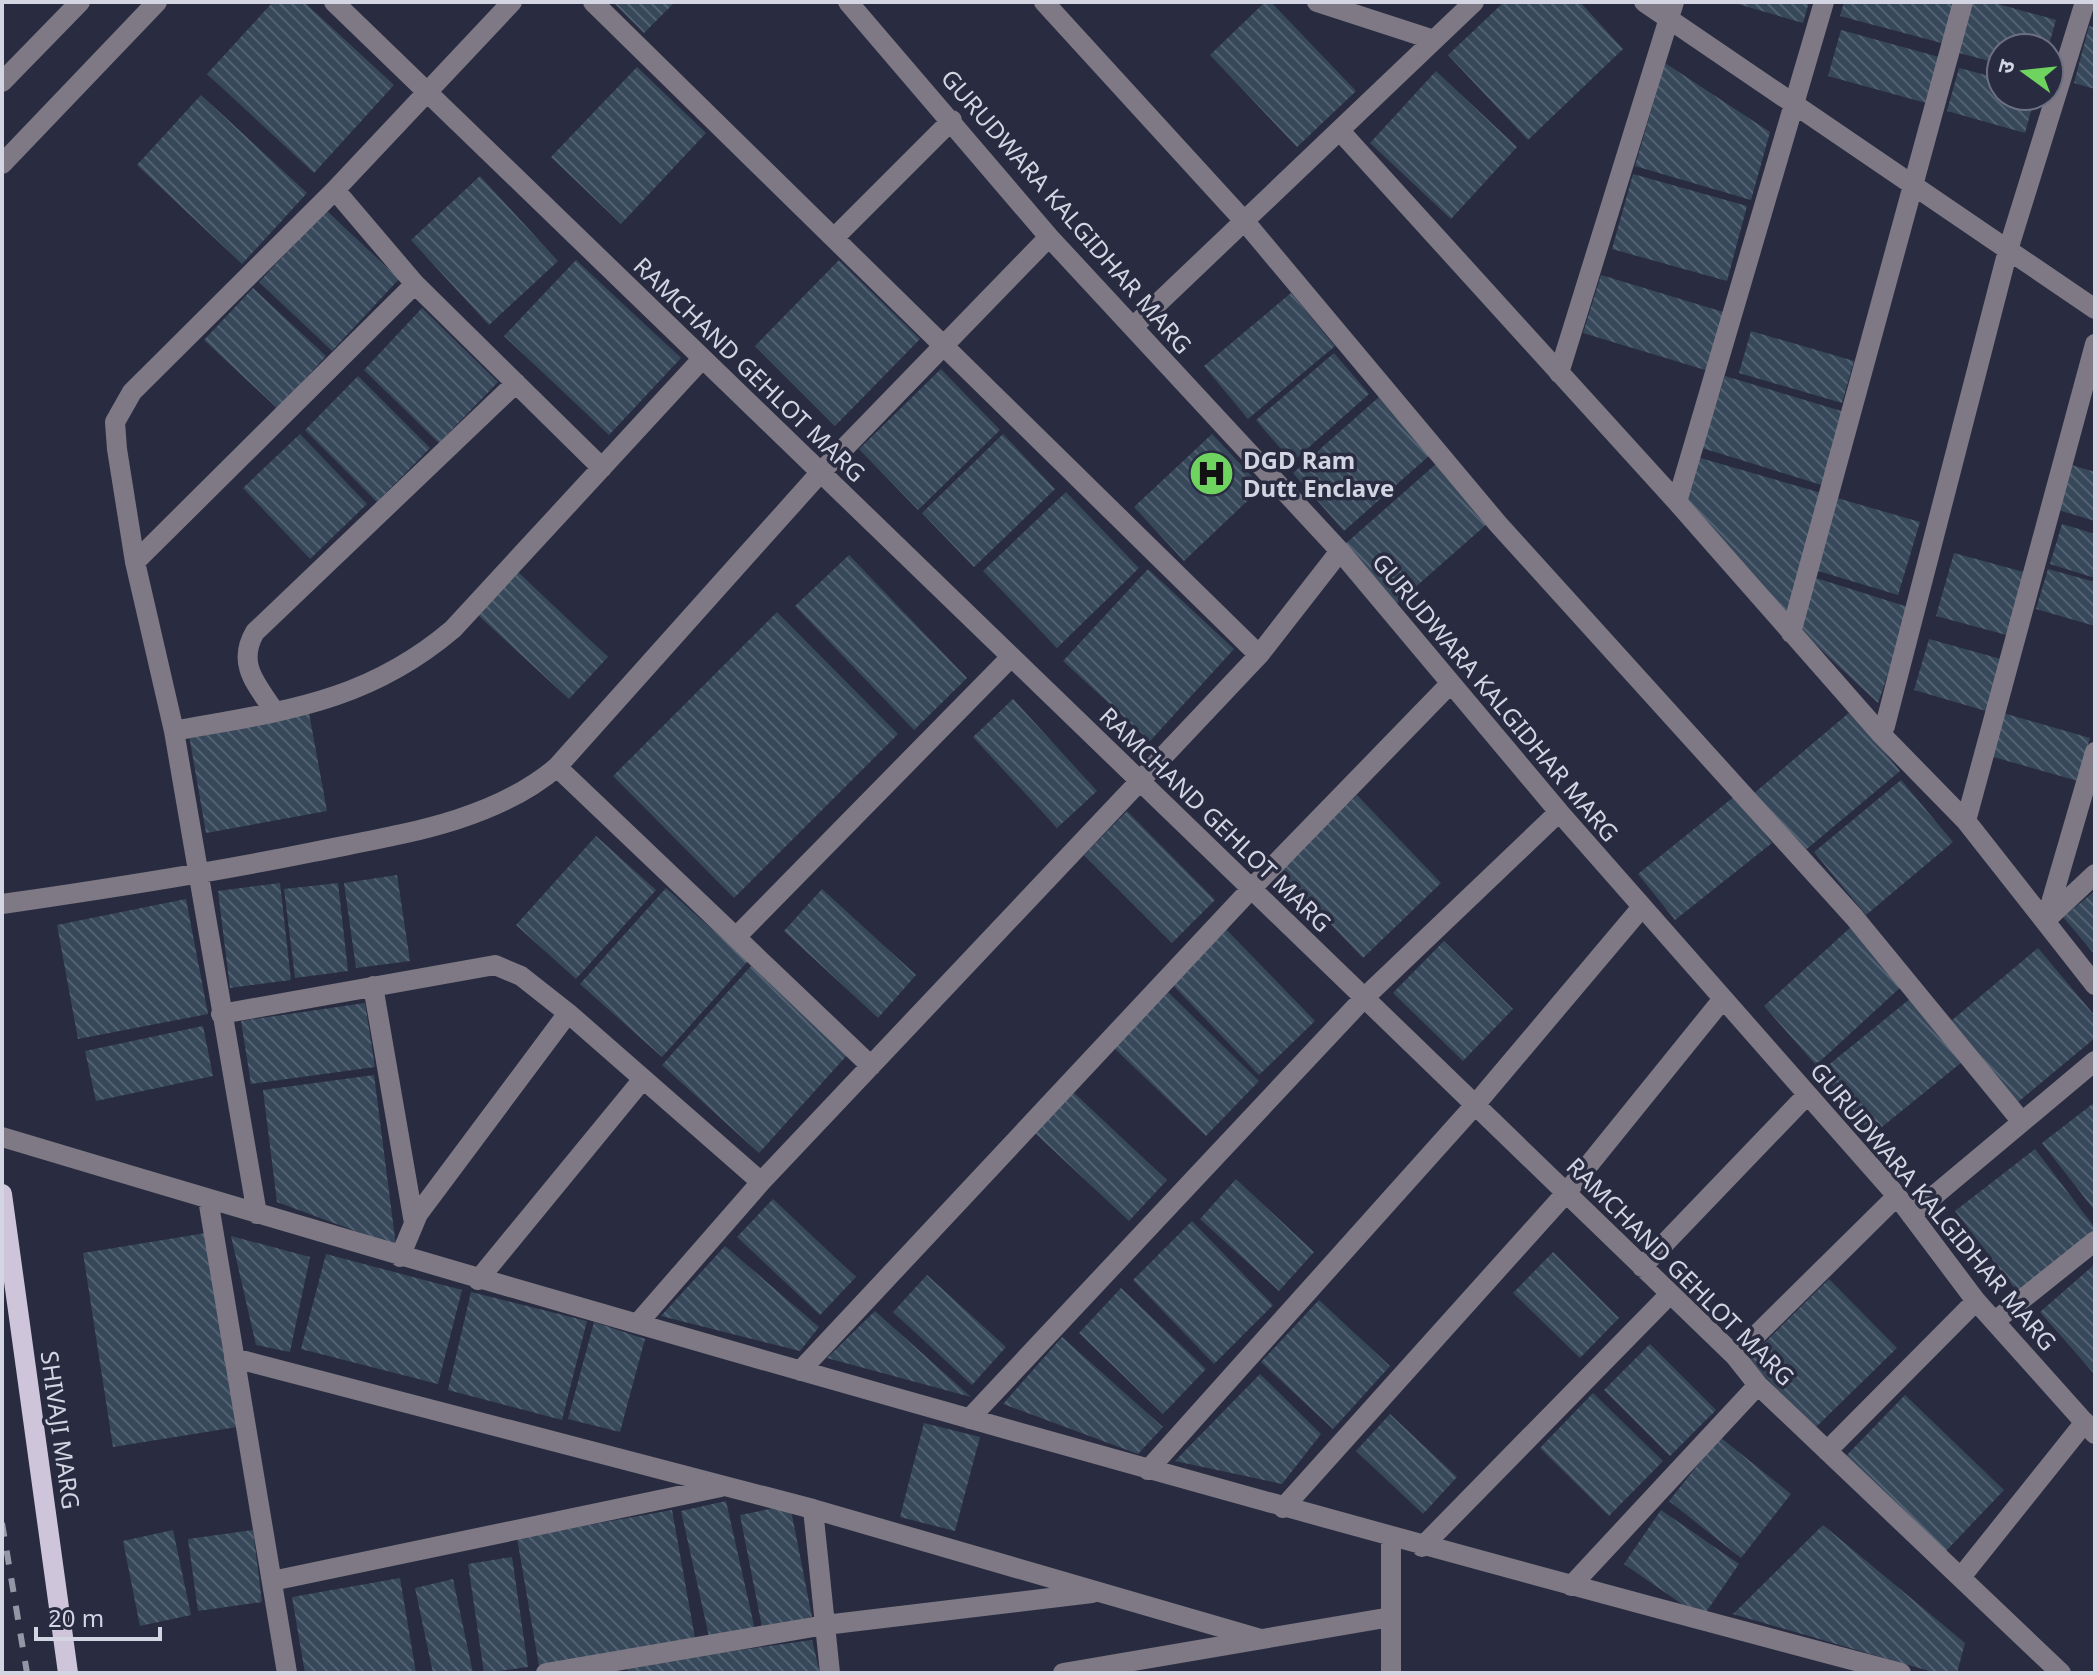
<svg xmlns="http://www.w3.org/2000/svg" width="2097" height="1675" font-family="'Noto Sans','Noto Sans Devanagari',sans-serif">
<defs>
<pattern id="building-back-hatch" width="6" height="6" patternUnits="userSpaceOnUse" patternTransform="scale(2)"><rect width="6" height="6" fill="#37485a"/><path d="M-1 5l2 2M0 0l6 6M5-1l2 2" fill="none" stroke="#536272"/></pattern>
</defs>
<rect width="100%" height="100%" fill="#292c40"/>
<!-- building -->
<path fill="url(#building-back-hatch)" d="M273 2H304L394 85 314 173 207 74Z
M613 2H675L644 33Z
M1265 2H1271L1356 91 1297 147 1210 55Z
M1504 2H1580L1623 49 1528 140 1448 55Z
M1731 2H1809L1803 23Z
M1844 2H1961L1949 45 1840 16Z
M1973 2H1991L2056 20 2048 48H2001V64L1959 53Z
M2089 26 2095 28V89L2074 83Z
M1841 30 1939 57 1926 103 1828 76Z
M1665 63 1770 132 1751 200 1635 166Z
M637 67 706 133 621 224 551 157Z
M1959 68 2001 79V96H2035L2025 133 1947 111Z
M1436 71 1517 147 1451 219 1370 143Z
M201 95 307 193 242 264 137 165Z
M1633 174 1747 206 1727 281 1612 249Z
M480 176 558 261 489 325 411 240Z
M326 210 399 279 332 351 259 282Z
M576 260 681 358 609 435 504 336Z
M839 260 920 339 835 426 755 346Z
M1601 275 1730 314 1712 372 1583 333Z
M253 288 326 356 278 409 204 340Z
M1291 293 1335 346 1248 419 1204 366Z
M422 308 498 382 439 443 364 370Z
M1751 331 1854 361 1842 403 1739 373Z
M1334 353 1369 394 1292 462 1256 420Z
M941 369 1000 430 918 510 859 449Z
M358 376 430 448 377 502 305 430Z
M1725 376 1848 413 1825 486 1702 448Z
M1379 397 1430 455 1344 531 1293 473Z
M300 434 367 504 310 559 243 488Z
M1003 434 1055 489 974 567 922 513Z
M1212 434 1262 487 1184 561 1134 507Z
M1697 457 1825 494 1787 613 1684 505Z
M1436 464 1487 524 1396 604 1344 545Z
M2068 464 2095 472V521L2055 509Z
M1066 492 1139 568 1057 648 983 571Z
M1837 498 1920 522 1898 595 1815 570Z
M2062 524 2095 534V578L2050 564Z
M1954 553 2031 574 2014 637 1936 616Z
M849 555 967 678 914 730 795 606Z
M1148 569 1234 649 1150 741 1063 661Z
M2048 569 2095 582V626L2036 609Z
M518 572 608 657 569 699 478 615Z
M1816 578 1911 608 1878 703 1800 630Z
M777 612 898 734 734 898 613 776Z
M1929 639 2008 661 1993 713 1914 690Z
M1013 699 1097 791 1057 828 973 737Z
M1851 711 1900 771 1802 853 1753 794Z
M309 713 327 811 206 833 189 735Z
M2003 713 2090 738 2078 781 1990 756Z
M1901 780 1953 842 1866 915 1814 852Z
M1357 795 1441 883 1363 958 1279 870Z
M1735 796 1772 843 1675 920 1638 874Z
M1127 811 1215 900 1172 943 1084 855Z
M596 836 656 890 576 979 516 925Z
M397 875 410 961 356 968 344 883Z
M280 883 291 980 230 988 218 891Z
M338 883 348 971 295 978 284 889Z
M666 888 748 961 662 1057 580 984Z
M822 889 916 975 878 1018 784 931Z
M2095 891V955L2063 917Z
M186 899 208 1014 78 1039 57 925Z
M1223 926 1315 1021 1259 1075 1168 980Z
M1851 927 1903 985 1816 1065 1764 1006Z
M1444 941 1513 1009 1463 1061 1393 993Z
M2038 948 2095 1016V1038L2018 1102 1951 1021Z
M751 966 848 1054 759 1153 662 1065Z
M1167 991 1259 1081 1206 1136 1113 1047Z
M1911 998 1962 1062 1872 1135 1821 1071Z
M365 1003 375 1067 251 1084 241 1021Z
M203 1026 213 1076 96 1101 85 1051Z
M374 1075 396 1246 277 1202 263 1090Z
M1073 1092 1167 1180 1129 1221 1035 1133Z
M2095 1102V1211L2042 1143Z
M2035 1149 2095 1228V1235L2019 1294 1955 1211Z
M1236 1179 1314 1252 1279 1291 1200 1219Z
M773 1199 856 1277 820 1315 737 1237Z
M1192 1221 1273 1305 1214 1364 1133 1280Z
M206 1233 237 1427 113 1447 83 1253Z
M231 1236 310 1257 290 1352 256 1345Z
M725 1246 819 1327 800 1351 661 1316Z
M1553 1252 1619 1318 1580 1358 1513 1293Z
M326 1254 462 1290 438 1384 301 1349Z
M2095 1264V1375L2040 1312Z
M927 1275 1006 1347 972 1385 893 1312Z
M1829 1279 1897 1348 1815 1428 1748 1359Z
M1121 1288 1206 1369 1163 1414 1079 1333Z
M471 1292 587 1321 562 1420 448 1390Z
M1319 1300 1390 1366 1333 1429 1261 1362Z
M875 1311 971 1397 827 1358Z
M594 1322 645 1339 620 1432 568 1419Z
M1062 1337 1163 1427 1138 1454 1003 1404Z
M1650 1344 1716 1410 1670 1456 1604 1390Z
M1260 1374 1321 1434 1282 1484 1175 1461Z
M1593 1393 1663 1461 1609 1516 1540 1448Z
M1905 1395 2004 1490 1946 1551 1846 1456Z
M1390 1414 1457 1477 1423 1514 1356 1451Z
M924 1423 980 1437 955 1531 900 1517Z
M1720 1437 1791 1494 1741 1558 1669 1501Z
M726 1501 755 1630 710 1641 681 1511Z
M790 1505 812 1617 762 1627 740 1515Z
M672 1510 695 1638 539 1666 517 1538Z
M1661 1510 1739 1564 1702 1618 1624 1564Z
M1823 1525 1965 1643 1957 1673H1936L1733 1614Z
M173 1530 191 1615 140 1626 123 1541Z
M253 1530 262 1602 198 1611 188 1539Z
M512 1557 528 1667 484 1673 468 1564Z
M400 1578 416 1673H305L292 1597Z
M453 1579 473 1673H433L415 1588Z
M812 1640 820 1673H628L627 1666Z"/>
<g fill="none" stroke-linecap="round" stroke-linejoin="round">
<!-- minor -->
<path stroke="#7e7984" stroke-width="20" d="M334 2 1735 1356 1758 1385 2061 1673
M593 2 1259 655
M848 2 1049 237 1340 551 1559 812 1897 1196 1976 1301 2095 1434
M1044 2 1246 223 1498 524 1854 917 2022 1122
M1317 2 1434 40
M1644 2 2095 309
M2 82 80 2
M1340 131 1677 502 1880 733 1966 821 2095 985
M2 164 157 2
M335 190 415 284 602 468
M835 237 952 120
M1133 327 1474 2
M1559 373 1674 2
M1677 502 1824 2
M135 562 415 284
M1791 633 1963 2
M275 712C257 685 236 664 255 632L516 383
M174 731C282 711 366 703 453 629L702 359
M1880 733 1885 726 2008 250 2085 2
M557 767 871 1066
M1966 821 2095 344
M2 904C106 889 210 873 313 852 396 835 491 823 557 767L820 473 1049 237
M2048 918 2095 874
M2046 920 2095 752
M737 936 1011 657
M373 986 414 1223
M221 1014 495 965 521 976 568 1013 761 1182
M2 1137C632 1326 1265 1505 1901 1673
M208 1199 287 1673
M257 1214 174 731 135 562 117 449 115 422 132 392 335 190 512 2
M1911 1215 2095 1061
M400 1257 418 1214 568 1013
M1642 1267 1806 1096
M478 1280 643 1079
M1995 1321 2095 1241
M638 1323 761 1182 1259 655 1340 551
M1735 1356 1897 1196
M234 1358 813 1509 1261 1639
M800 1371 1251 889 1450 684
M969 1419 1364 998 1559 812
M1827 1451 1976 1301
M1148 1470 1475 1105 1642 907
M1283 1508 1566 1193 1722 1000
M813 1509 830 1673
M1422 1547 1670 1294
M1961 1577 2085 1422
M272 1581 721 1487
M1571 1586 1758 1385
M546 1673 825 1625 1092 1593
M1063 1673 1391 1617
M1391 1673V1539"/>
<!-- major -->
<path stroke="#cec5db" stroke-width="20" d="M2 1194 68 1673"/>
<!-- rail -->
<path stroke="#9496a6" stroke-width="6" stroke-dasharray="14 14" stroke-linecap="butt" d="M2 1523 27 1673"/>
</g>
<!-- icons -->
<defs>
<symbol id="hospital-disc" viewBox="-11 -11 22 22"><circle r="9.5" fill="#6fd360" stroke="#292c40"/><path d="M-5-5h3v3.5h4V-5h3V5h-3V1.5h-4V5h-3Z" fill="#111"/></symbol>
</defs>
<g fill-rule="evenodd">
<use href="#hospital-disc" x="1186" y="448" width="51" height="51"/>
</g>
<g text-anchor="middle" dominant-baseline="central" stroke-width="7" stroke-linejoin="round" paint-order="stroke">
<!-- street labels -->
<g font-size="24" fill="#d3d5e3" stroke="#292c40">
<text transform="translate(1067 211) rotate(49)">GURUDWARA KALGIDHAR MARG</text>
<text transform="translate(750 369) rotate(44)">RAMCHAND GEHLOT MARG</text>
<text transform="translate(1496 697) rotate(50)">GURUDWARA KALGIDHAR MARG</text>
<text transform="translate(1216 819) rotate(44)">RAMCHAND GEHLOT MARG</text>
<text transform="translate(1934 1206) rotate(50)">GURUDWARA KALGIDHAR MARG</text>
<text transform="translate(1681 1271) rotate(45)">RAMCHAND GEHLOT MARG</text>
<text transform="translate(61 1430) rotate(82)">SHIVAJI MARG</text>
</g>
<!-- poi labels -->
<g font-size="24" font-weight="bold" fill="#d3d5e3" stroke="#292c40" text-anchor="start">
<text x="1243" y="459">DGD Ram<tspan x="1243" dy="28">Dutt Enclave</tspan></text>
</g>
</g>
<!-- border -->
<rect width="2097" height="1675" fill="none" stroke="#d3d5e3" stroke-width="8"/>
<!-- north arrow -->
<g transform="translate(2025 72) rotate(285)"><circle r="38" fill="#292c40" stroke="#6d7081" stroke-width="2"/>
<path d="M0-6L14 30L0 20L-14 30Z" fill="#6fd360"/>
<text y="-12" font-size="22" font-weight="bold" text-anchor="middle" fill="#d3d5e3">उ</text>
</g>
<!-- scale -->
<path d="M36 1627v12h124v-12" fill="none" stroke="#d3d5e3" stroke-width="4"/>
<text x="48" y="1627" font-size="24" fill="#d3d5e3" stroke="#292c40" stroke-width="6" paint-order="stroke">20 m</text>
</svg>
